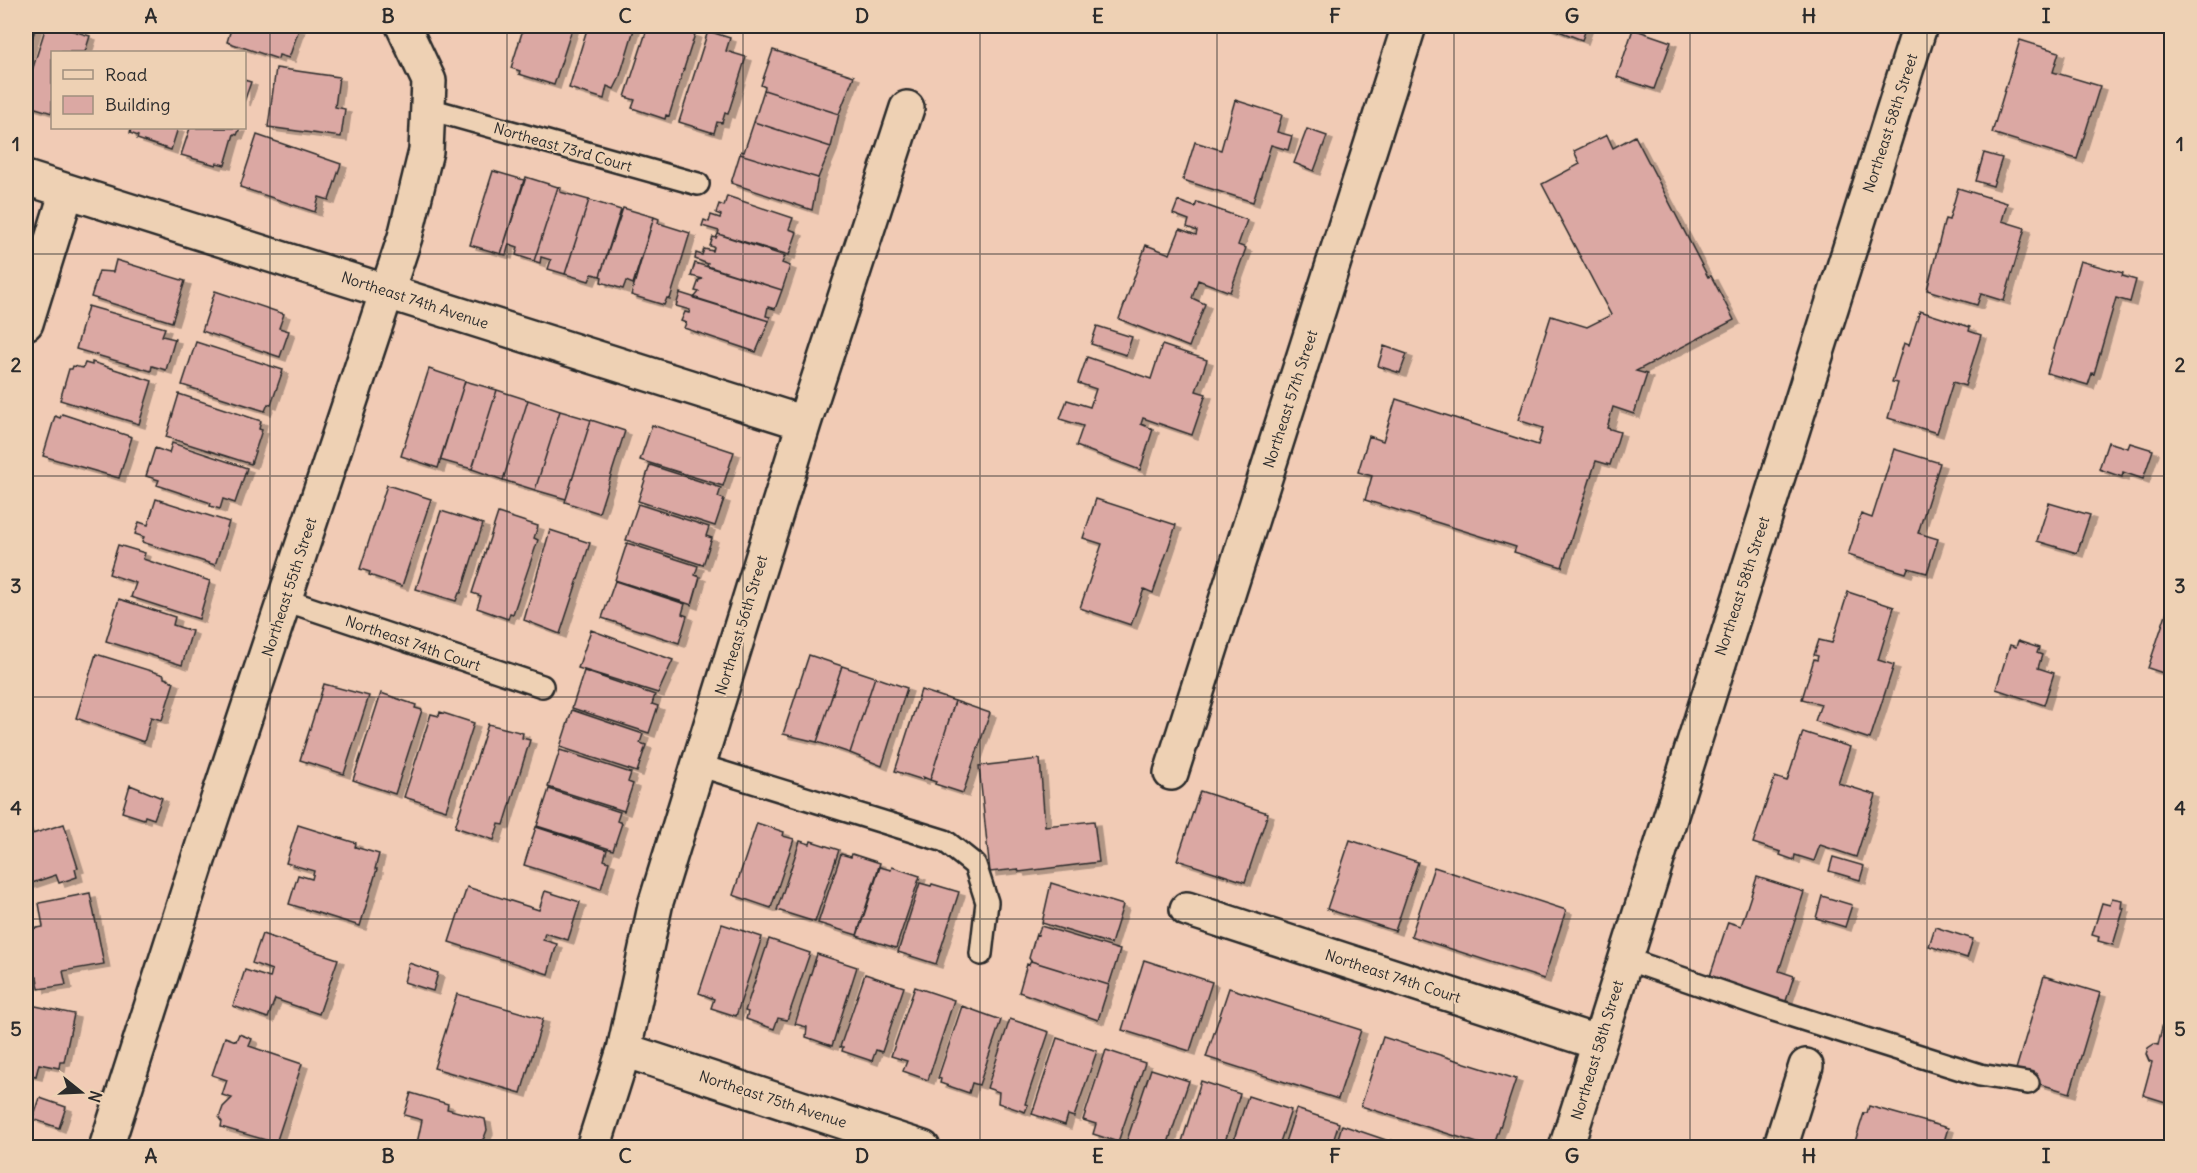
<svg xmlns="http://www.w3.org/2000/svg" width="2197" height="1173" font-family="Delius,sans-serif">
<defs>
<filter id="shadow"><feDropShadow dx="6" dy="4" stdDeviation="0" flood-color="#0004"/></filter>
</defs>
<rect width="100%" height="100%" fill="#f1cbb5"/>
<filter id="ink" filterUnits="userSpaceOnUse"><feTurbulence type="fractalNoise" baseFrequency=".0167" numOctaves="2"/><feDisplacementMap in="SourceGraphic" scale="12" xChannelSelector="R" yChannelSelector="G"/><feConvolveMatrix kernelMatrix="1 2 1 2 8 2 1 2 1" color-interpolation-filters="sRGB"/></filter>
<g filter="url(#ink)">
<!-- building -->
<path fill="#dba8a3" stroke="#2b2b2b" stroke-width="1.5" filter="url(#shadow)" d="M26 26H36L26 60Z
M46 26H57L90 36 85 52H52V113L29 106 33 92 26 90Z
M232 26H289L299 29 289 58 279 55 278 59 227 42Z
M524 26H573L554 85 519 74 520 71 511 68Z
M588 26H635L619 79 614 89 607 86 604 99 569 88Z
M648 26H668L695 34 669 116 666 115 665 119 632 108 635 100 625 97Z
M1546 26H1587L1582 40Z
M1633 29 1671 42 1654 89 1617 77Z
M708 31 730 38 726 51 746 57 728 114 725 113 722 123 717 122 714 133 679 122Z
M2020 40 2059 52 2053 72 2100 86 2077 159 1992 133Z
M773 50 854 76 839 114 764 90 765 87 761 85Z
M276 68 339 77 335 107 345 109 341 137 268 127Z
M244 80 251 82 244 102Z
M764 90 839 114 831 147 754 122Z
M1235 100 1282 115 1277 132 1292 136 1288 150 1271 145 1253 202 1183 180 1195 142 1221 150Z
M754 122 831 147 818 178 740 154 741 151 744 152Z
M131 128H178L171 150 137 139 138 136 130 133Z
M190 128H240L237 135 234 134 225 165 217 163 216 165 181 155Z
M1307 129 1327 136 1314 171 1294 163Z
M257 135 341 164 329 200 319 197 315 212 240 187Z
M1607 135 1613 148 1635 136 1708 277 1711 276 1734 320 1636 371 1647 374 1634 414 1613 407 1607 428 1620 432 1610 465 1596 461 1562 567 1514 552 1516 547 1365 500 1372 476 1358 472 1369 436 1383 441 1396 399 1538 445 1543 428 1518 420 1551 316 1587 327 1611 315 1542 184 1580 164 1574 151Z
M1984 153 2002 158 1993 186 1976 181Z
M740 154 818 178 812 210 731 183Z
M493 171 524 180 501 254 470 245Z
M526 177 558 187 534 261 516 255 518 247 509 244 506 255 501 254Z
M558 187 561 188 560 192 589 200 565 274 548 269 551 260 541 257 540 263 534 261Z
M1958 188 2007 203 2002 221 2025 228 2004 301 1981 294 1977 305 1927 290 1945 219 1949 220Z
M727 196 793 218 789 229 797 232 789 255 718 234 719 231 702 226 704 220 709 222 711 215 720 218 721 215 716 213 719 204 724 206Z
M589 200 621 210 600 276 592 274 589 281 565 274Z
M1178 201 1195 207 1197 202 1247 220 1238 245 1246 248 1230 292 1198 280 1192 298 1205 304 1189 347 1119 319 1146 245 1170 254 1180 229 1196 235 1197 231 1187 227 1189 220 1173 214Z
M623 208 654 217 633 284 626 281 623 289 601 282 602 277 600 276Z
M654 217 659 219 658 223 690 233 670 299 667 298 664 305 631 295Z
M718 234 785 256 782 263 790 266 782 290 707 266 708 264 695 259 696 253 702 255 704 249 713 251 714 247 710 246 713 237 716 238Z
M116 260 185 281 172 322 91 297 99 271 113 272Z
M2080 261 2123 273 2122 276 2136 280 2130 302 2116 298 2094 374 2092 373 2088 385 2047 373Z
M695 263 782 290 775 309 768 307 766 316 770 317 769 321 694 298 699 292 695 291 699 280 703 279 691 276Z
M215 291 284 314 279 328 289 331 280 357 202 331Z
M680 293 769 321 756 352 684 328 686 323 681 321 685 312 689 313 690 310 676 306Z
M88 306 165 328 162 336 175 339 166 370 152 366 151 371 76 349Z
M1920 311 1970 327 1969 331 1981 335 1965 386 1953 382 1937 433 1888 418 1898 383 1892 382 1904 343 1909 345Z
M1097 326 1132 337 1126 355 1091 344Z
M196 342 283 370 271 405 268 404 265 411 182 385Z
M1162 345 1207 360 1196 391 1206 394 1192 435 1143 418 1141 424 1153 429 1140 470 1076 446 1083 426 1060 419 1067 400 1090 407 1096 389 1078 383 1087 357 1151 379Z
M1384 346 1407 354 1400 373 1378 366Z
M92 362 152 381 139 424 60 400 69 369H72L73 366 83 368 85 363 92 365Z
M429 369 465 381 438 468 401 456Z
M465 381 497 390 472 469 440 460Z
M497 390 528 400 503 480 472 469Z
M179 394 261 421 259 429 262 430 251 464 166 437Z
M528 400 560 411 535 490 503 480Z
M560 411 591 420 566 499 535 490Z
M62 414 132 437 119 478 43 456 55 416 60 418Z
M591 420 625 431 599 513 565 502Z
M652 425 734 452 723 486 640 460Z
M2108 442 2128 448 2130 443 2153 450 2143 479 2123 472 2122 477 2099 469Z
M172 443 247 468 235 503 223 499 220 509 210 506 211 503 157 485 159 480 146 476 155 448 169 453Z
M1894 449 1940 463 1918 533 1938 539 1927 573 1908 568 1906 573 1848 555 1861 514 1872 518Z
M650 465 721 488 718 497 724 499 715 526 638 501Z
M387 485 431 499 402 586 369 575 370 572 360 569Z
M156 499 229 522 215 565 142 542 144 537 135 534 139 522 148 525Z
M1096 499 1176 525 1153 593 1144 589 1131 625 1080 608 1102 544 1083 538Z
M2049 503 2090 515 2077 553 2037 541Z
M638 504 709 527 706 536 712 538 703 565 626 540Z
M441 511 483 524 461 593H459L456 601 416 589Z
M498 513 538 526 534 538 538 540 513 614 510 613 508 619 477 608 481 596 472 593Z
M550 530 590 543 560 634 524 620Z
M627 543 698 566 695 575 700 577 692 605 615 580Z
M118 545 145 553 143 559 210 581 199 619 131 597 136 583 109 574Z
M615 581 685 604 682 614 687 616 679 643 602 618Z
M1848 592 1894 607 1878 660 1894 665 1870 739 1815 721 1821 704 1802 699 1814 659 1817 660 1818 656 1814 655 1819 640 1832 643Z
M2172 596V676L2148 668Z
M119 599 175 617 173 625 192 631 182 665 106 641Z
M591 630 673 660 658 693 578 668Z
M2018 641 2039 648 2037 653 2042 655 2038 668 2054 673 2044 705 1996 689 2010 645 2016 647Z
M96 654 164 675V678L174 682 162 720 151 717 144 742 76 718Z
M809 655 842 666 817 742 783 734Z
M842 666 875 677 850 753 817 742Z
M584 671 655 695 652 704 658 706 649 733 572 708Z
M875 677 907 688 882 766 850 753Z
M324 684 369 696 344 774 300 760Z
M921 690 955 701 930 780 923 777V780L895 771Z
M381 693 416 705 415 708 422 710 395 794 353 780Z
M955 701 990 713 963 793 935 784 936 782 930 780Z
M572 710 643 734 640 743 646 745 637 772 560 747Z
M440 712 474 723 446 810 404 797 431 714 439 716Z
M488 724 523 733 522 738 530 740 504 825 499 824 494 840 455 827Z
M1803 732 1850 747 1838 783 1876 795 1856 857 1820 845 1814 861 1795 855 1794 860 1780 855 1781 852 1753 843 1775 777 1787 781Z
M560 750 631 773 628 782 633 784 624 811 548 787Z
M1040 759 1045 826 1094 821 1099 862 1019 872 1018 869 990 872 979 766Z
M130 785 162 798 154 819 145 816 144 819 122 812Z
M549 789 620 812 617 821 622 823 613 850 537 826Z
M1200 791 1268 813 1245 882 1177 860Z
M757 823 784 832 783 836 794 839 771 908 733 895Z
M64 824 78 868 75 869 77 877 59 883 56 875 26 885V825L29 835Z
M298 825 356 843 355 847 379 854 375 869H377L360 926 289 904 298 875 312 879 314 871 286 863Z
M536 827 607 850 604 860 609 862 601 889 524 865Z
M1350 840 1418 862 1395 931 1327 909Z
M800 841 810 844 811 841 839 850 815 922 777 910Z
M841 854 851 857 852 854 880 863 857 935 818 923Z
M1833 857 1864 866 1860 880 1829 871Z
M880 867 891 870 892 867 920 876 896 948 857 936Z
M1434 867 1566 910 1544 979 1411 936Z
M1757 877 1804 892 1779 971 1794 976 1785 1004 1708 982 1728 922 1741 926Z
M920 883 931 886 932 884 959 892 936 964 898 952Z
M1051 883 1123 905 1111 944 1042 923Z
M467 887 539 910 545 891 580 902 568 940 545 933 543 940 557 944 548 974 449 942Z
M90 893 104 964 63 971 66 985 39 989 37 977 26 979V930L43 927 39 903Z
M1822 896 1852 905 1845 927 1816 918Z
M2112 898 2122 900 2121 908H2124L2113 945 2098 941 2099 937 2092 935 2102 903 2110 905Z
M722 924 762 937 736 1016 711 1008 714 999 699 993Z
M1041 926 1120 950 1109 985 1031 961 1029 958 1036 934 1038 935Z
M1935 927 1973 939 1967 958 1929 946Z
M262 934 338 959 319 1014 275 999 268 1018 233 1006 245 970 270 978 272 970 252 963Z
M769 939 810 953 787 1020 778 1018 774 1029 746 1019 748 1012 745 1011Z
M817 954 857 967 832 1046 806 1037 807 1027 795 1024Z
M1144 960 1212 982 1190 1051 1122 1030Z
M1031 961 1109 985 1098 1020 1019 992 1027 964 1029 965Z
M409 963 438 973 433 991 404 982Z
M865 974 904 987 882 1052 876 1050 872 1061 842 1051 843 1047H840Z
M2044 976 2100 993 2070 1093 2014 1076Z
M915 987 954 1000 928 1080 903 1071 907 1061 891 1056Z
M1229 988 1361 1030 1338 1099 1206 1057Z
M457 994 543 1019 521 1093 434 1068Z
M26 1004 74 1014 64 1062H60L59 1068 39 1064 36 1076 26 1074Z
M962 1006 1001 1020 979 1085 972 1083 969 1093 940 1083 941 1079 938 1078Z
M2167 1006 2172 1007V1104L2143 1095 2152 1062 2149 1061 2146 1054 2148 1048 2154 1044 2158 1045Z
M1010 1019 1049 1032 1025 1104 1028 1105 1025 1112 998 1103 999 1092 987 1088Z
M239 1034 252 1039 249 1046 302 1064 276 1143 221 1127 222 1122 219 1118 223 1107 232 1098 222 1095 227 1080 212 1075 225 1037 236 1041Z
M1383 1037 1516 1079 1493 1148 1361 1106Z
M1057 1038 1097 1051 1074 1117 1068 1115 1065 1125 1032 1114Z
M1106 1050 1145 1063 1118 1142 1093 1134 1096 1124 1083 1120Z
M1151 1069 1189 1081 1167 1146 1161 1144 1160 1148H1136L1128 1145 1130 1141 1127 1140Z
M1201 1081 1240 1094 1223 1148H1180Z
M411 1093 448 1104 447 1109 485 1119 487 1130 484 1138 475 1148H416L422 1120 404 1115Z
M1248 1096 1291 1110 1278 1148H1231Z
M40 1098 66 1107 59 1128 33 1119Z
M1869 1106 1948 1128 1942 1148H1853L1864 1113H1867Z
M1296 1109 1339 1123 1331 1148H1283Z
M1342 1125 1386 1140 1383 1148H1335Z
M1391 1140 1415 1148H1389Z
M1956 1140 1978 1148H1954Z"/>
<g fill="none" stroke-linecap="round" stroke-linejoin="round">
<defs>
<path id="service" d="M429 109 698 184
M285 600 542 686
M698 765 945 841 975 865 987 902 981 954
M1626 959 1774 1010 1980 1075 2028 1083"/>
<path id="minor" d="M26 178 804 423
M26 323 67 191
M1171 773 1409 26
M1187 909 1599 1043
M624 1050 923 1148
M106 1148 208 829 405 237 426 151 429 81 403 26
M593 1148 624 1050 656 902 804 423 907 108
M1780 1148 1806 1066"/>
<path id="tertiary" d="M1566 1148 1920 26"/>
</defs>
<!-- service casing -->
<use href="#service" stroke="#2b2b2b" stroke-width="26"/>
<!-- minor casing -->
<use href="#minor" stroke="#2b2b2b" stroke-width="38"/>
<!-- tertiary casing -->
<use href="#tertiary" stroke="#2b2b2b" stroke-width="38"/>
<!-- service -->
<use href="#service" stroke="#eed1b4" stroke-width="21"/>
<!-- minor -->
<use href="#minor" stroke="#eed1b4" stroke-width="33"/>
<!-- tertiary -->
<use href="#tertiary" stroke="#eed1b4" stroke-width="33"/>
</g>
</g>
<!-- grid -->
<path fill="none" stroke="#2b2b2b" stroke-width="1.5" stroke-opacity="0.55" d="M270 26V1148M507 26V1148M743 26V1148M980 26V1148M1217 26V1148M1454 26V1148M1690 26V1148M1927 26V1148M26 254H2172M26 476H2172M26 697H2172M26 919H2172"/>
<g text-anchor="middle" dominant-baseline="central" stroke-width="4.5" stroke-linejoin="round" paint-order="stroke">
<!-- street labels -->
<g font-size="15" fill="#2b2b2b" stroke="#eed1b4">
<text transform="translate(1890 123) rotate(-72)">Northeast 58th Street</text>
<text transform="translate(563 147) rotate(16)">Northeast 73rd Court</text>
<text transform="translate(415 300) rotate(18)">Northeast 74th Avenue</text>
<text transform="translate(1290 399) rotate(-72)">Northeast 57th Street</text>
<text transform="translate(1742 586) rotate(-72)">Northeast 58th Street</text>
<text transform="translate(289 587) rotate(-72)">Northeast 55th Street</text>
<text transform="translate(741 625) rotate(-73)">Northeast 56th Street</text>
<text transform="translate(413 643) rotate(19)">Northeast 74th Court</text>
<text transform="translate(1393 976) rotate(18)">Northeast 74th Court</text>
<text transform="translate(1597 1050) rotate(-73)">Northeast 58th Street</text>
<text transform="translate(773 1099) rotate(18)">Northeast 75th Avenue</text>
</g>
</g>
<!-- margin -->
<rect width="2197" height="1173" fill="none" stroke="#eed1b4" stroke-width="66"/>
<!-- legend -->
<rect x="51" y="51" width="195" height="78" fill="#eed1b4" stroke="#a08f7d" stroke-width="1.5"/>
<rect x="63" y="70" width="30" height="9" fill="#eed1b4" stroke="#a08f7d" stroke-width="1.5"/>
<text x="105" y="81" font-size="18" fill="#2b2b2b">Road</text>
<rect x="63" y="96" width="30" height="18" fill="#dba8a3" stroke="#a08f7d" stroke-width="1.5"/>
<text x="105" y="111" font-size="18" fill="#2b2b2b">Building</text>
<!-- north arrow -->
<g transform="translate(81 1092) rotate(108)" stroke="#eed1b4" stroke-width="4.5" paint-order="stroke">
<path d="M0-4.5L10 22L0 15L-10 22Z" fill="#2b2b2b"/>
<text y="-9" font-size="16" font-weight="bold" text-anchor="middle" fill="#2b2b2b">N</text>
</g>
<rect x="33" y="33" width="2131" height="1107" fill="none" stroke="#2b2b2b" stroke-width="2"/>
<g font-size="20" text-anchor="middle" font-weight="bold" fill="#2b2b2b">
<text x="151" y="23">A</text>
<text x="388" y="23">B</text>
<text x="625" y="23">C</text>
<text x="862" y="23">D</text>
<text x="1098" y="23">E</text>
<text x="1335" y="23">F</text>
<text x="1572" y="23">G</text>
<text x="1809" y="23">H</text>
<text x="2046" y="23">I</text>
<text x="16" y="151">1</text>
<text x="2180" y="151">1</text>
<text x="16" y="372">2</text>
<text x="2180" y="372">2</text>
<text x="16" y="593">3</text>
<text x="2180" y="593">3</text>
<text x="16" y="815">4</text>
<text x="2180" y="815">4</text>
<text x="16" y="1036">5</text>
<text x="2180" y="1036">5</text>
<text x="151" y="1163">A</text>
<text x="388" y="1163">B</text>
<text x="625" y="1163">C</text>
<text x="862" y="1163">D</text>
<text x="1098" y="1163">E</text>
<text x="1335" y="1163">F</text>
<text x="1572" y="1163">G</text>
<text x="1809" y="1163">H</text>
<text x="2046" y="1163">I</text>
</g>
</svg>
